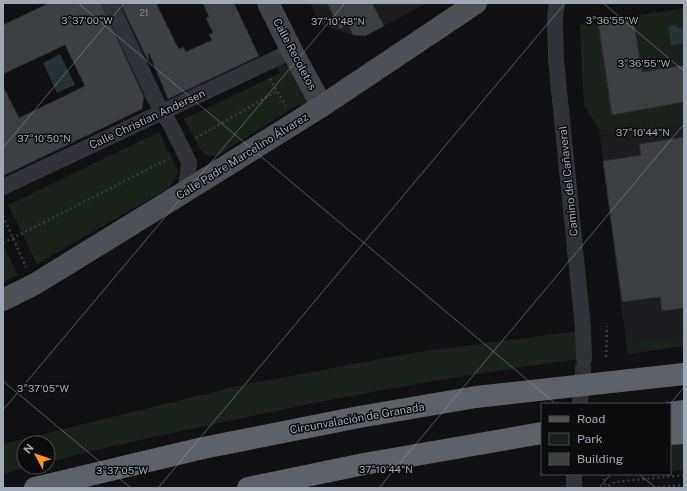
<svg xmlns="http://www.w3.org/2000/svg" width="687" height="491" font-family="'Public Sans',sans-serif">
<rect width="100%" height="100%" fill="#111113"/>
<!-- built -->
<path fill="#1d1d20" d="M310 3H427L365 36 353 35 320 25Z
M684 125V335L626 342 599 129 621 136Z"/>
<!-- green -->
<path fill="#1b221b" d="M684 8V125L621 136 599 129 584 106 580 25Z
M283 64 290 68 308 97 307 104 303 108 299 104 217 156H208L202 152 184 119 280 73 277 67Z
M159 132 178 171 175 180 169 188 37 264 8 205Z
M3 245 18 275 3 282Z
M578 331V359C454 376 332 398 210 425 156 436 102 448 48 462V443H24V467H29L3 474V444L238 386 412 353Z
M684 335V346L628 354 626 342Z
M684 442V470L670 472V443Z"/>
<!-- water -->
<path fill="#273237" d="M677 25 678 28 684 27V43L671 46 668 26Z
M60 54 75 85 57 93 43 63Z"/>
<!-- building -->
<path fill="#3d3f43" stroke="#2b2b2f" d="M49 3H101L144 97 142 109 3 176V86L19 118 85 86 65 45 3 74V25Z
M120 3H156L178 48 180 49 183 47 186 52 212 40 209 34 213 33 206 18 209 17 203 3H234L259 56 168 99 149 53 148 61Z
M327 3H372L384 26 365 36 353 35 348 25 340 29Z
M633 17 642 72 684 65V102L612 115 598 22Z
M684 137V308L662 311 660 297 622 302 603 161 641 155 639 144Z"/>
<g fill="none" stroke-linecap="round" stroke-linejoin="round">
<!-- minor-tunnel -->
<path stroke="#2e3033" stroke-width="16" stroke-dasharray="16 8" stroke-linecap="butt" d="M580 404 584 359"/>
<!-- path -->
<path stroke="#383b3f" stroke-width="2.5" stroke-dasharray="2 3" stroke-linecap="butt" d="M270 79 286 106
M196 138 277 91
M3 216 26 267
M3 243 168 159
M606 357 607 326
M602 474 606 487
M604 488 616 482 684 475
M648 488 684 485"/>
<!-- minor -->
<path stroke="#323338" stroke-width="16" d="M110 3 159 107 170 124 189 162 186 191
M557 3 555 18 556 60 583 328 584 359
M3 187 292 51
M574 488V474"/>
<!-- secondary -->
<path stroke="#3f4348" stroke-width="22" d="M268 3 292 51 322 106"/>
<!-- primary -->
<path stroke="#4d5157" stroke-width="22" d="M3 300 35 284 186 191 322 106 476 3"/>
<!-- motorway -->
<path stroke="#5d6269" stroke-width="22" d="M670 413 684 411
M670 434 684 433
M35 488 203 448 359 417 476 397 684 374
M248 488 364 464 542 433"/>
</g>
<!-- ticks -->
<path fill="none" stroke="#a1aab4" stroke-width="1" stroke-opacity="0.45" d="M78 3 556 404M603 3 684 71M3 148 124 3M3 381 131 488M670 404 684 387M3 410 345 3M639 474 656 488M158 488 565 3M379 488 684 124M599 488 611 474"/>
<g text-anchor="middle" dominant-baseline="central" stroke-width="3" stroke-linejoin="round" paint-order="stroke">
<!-- number labels -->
<g font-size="9" fill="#888f98">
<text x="144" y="12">21</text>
</g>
<!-- street labels -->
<g font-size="11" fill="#a1aab4" stroke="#0c0c0d">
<text transform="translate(295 54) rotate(62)">Calle Recoletos</text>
<text transform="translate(147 119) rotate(-25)">Calle Christian Andersen</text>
<text transform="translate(242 156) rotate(-32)">Calle Padre Marcelino Álvarez</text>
<text transform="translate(568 181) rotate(-96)">Camino del Cañaveral</text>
<text transform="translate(357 418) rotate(-10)">Circunvalación de Granada</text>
</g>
</g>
<g font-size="10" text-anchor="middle" fill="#a1aab4" stroke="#0c0c0d" stroke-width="3" stroke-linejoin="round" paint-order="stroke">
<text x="87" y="24">3°37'00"W</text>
<text x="612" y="24">3°36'55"W</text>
<text x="338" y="25">37°10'48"N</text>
<text x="644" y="67">3°36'55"W</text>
<text x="643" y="136">37°10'44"N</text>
<text x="44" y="142">37°10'50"N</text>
<text x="43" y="392">3°37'05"W</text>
<text x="386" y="473">37°10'44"N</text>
<text x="122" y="474">3°37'05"W</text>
</g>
<!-- border -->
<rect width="687" height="491" fill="none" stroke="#a1aab4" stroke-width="8"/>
<!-- legend -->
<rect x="541" y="403" width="130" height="72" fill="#0c0c0d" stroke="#484b50"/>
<rect x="549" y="416" width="20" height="6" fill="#4d5157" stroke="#484b50"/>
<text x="577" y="423" font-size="12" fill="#a1aab4">Road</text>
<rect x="549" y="433" width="20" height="12" fill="#1b221b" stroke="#484b50"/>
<text x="577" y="443" font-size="12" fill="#a1aab4">Park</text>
<rect x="549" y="453" width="20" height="12" fill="#3d3f43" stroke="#484b50"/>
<text x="577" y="463" font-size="12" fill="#a1aab4">Building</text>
<!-- north arrow -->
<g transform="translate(36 455) rotate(310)"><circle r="19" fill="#0c0c0d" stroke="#484b50"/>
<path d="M0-3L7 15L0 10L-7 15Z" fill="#fe921d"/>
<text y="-6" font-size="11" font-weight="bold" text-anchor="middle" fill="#a1aab4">N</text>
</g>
</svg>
